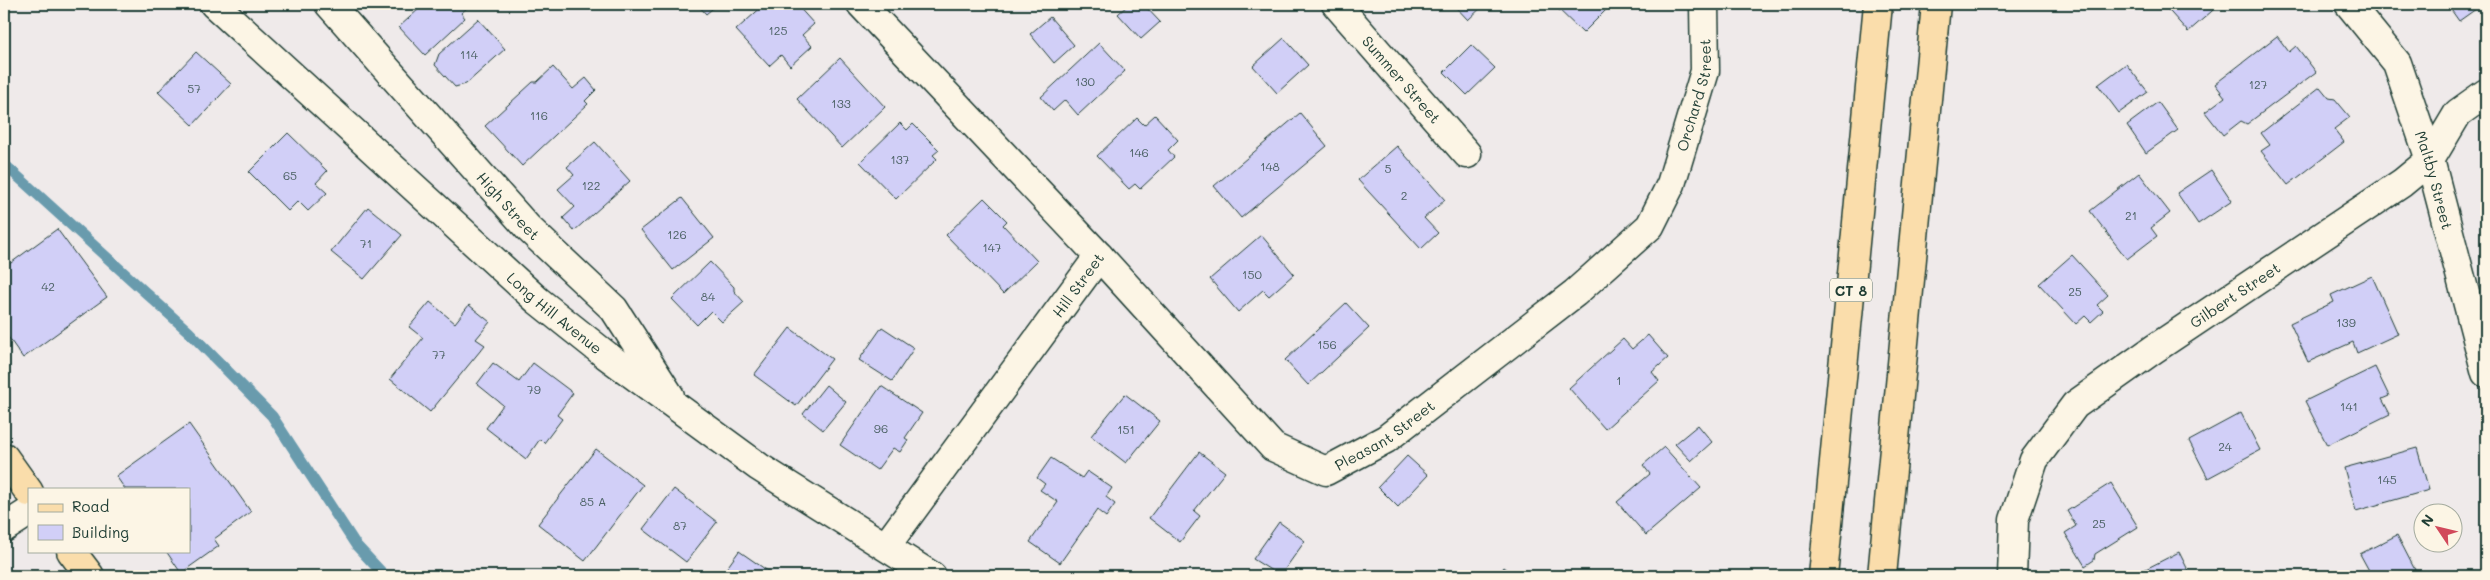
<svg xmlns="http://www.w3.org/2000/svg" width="2490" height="580" font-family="Mali,sans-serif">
<rect width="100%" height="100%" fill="#efeaea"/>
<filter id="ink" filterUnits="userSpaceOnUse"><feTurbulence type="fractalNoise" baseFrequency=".02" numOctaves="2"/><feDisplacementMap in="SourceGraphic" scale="10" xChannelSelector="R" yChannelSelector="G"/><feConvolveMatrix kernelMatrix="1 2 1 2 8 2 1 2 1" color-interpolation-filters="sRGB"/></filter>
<g filter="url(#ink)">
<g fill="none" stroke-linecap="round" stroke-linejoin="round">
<!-- stream -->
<path stroke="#699bad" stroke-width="11" d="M4 164 189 332 272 416 356 545 385 576"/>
</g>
<!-- building -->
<path fill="#d1cff7" stroke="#1f3d34" d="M416 4H472L461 13 465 18 425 55 399 27 420 8Z
M697 4H718L706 14Z
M765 4H796L814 24 802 35 812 46 790 66 781 55 769 66 736 30Z
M1129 4H1143L1160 22 1141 39 1118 14Z
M1453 4H1485L1468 20Z
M1553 4H1612L1583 33Z
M2163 4H2220L2188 32Z
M2447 4H2483L2459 21Z
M1050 17 1074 45 1054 63 1030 34Z
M478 19 505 49 466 84 455 87 435 65 439 54Z
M2277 36 2289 52 2296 46 2316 72 2247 124 2241 121 2223 135 2205 112 2225 97 2215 84Z
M1284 38 1308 65 1277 93 1253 66Z
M1099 43 1125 71 1078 115 1065 100 1053 111 1041 97Z
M1471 45 1495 68 1467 95 1444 72Z
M196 52 231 84 193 125 158 92Z
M840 58 885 107 842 148 797 99Z
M2126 64 2148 92 2119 113 2098 85Z
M553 67 573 89 586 78 596 90 585 101 588 104 522 166 485 126 533 82H537Z
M2320 87 2329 98 2335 99 2350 117 2334 129 2344 142 2288 185 2261 151 2270 145 2261 133Z
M2158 102 2178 130 2146 153 2127 125Z
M1300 113 1327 146 1241 218 1214 186Z
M1155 115 1178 140 1168 150 1174 157 1140 189 1135 184 1129 189 1097 156 1137 118 1144 125Z
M900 123 907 130 913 124 939 150 933 155 937 159 896 199 860 162Z
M288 133 327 171 316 183 327 193 308 211 298 201 288 211 249 172Z
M595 142 630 181 574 231 563 218 575 207 558 189 574 175 567 167Z
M1397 146 1445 200 1424 218 1438 233 1421 249 1358 180Z
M2211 170 2232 201 2198 224 2177 193Z
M2139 173 2170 213 2151 228 2157 236 2127 259 2090 211Z
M682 198 714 238 673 270 641 230Z
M984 198 1007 221 1003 225 1037 261 1003 294 946 235Z
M368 207 402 235 364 279 331 252Z
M57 229 107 297 23 358 4 331V268Z
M1261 235 1294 274 1269 296 1263 290 1238 312 1210 279Z
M2072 255 2108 295 2097 305 2103 311 2091 322 2085 316 2076 324 2039 284Z
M710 262 734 287V291L744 302 722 322 711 311 697 325 672 299Z
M2372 276 2398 334 2357 353 2353 342 2308 362 2290 323 2334 302 2331 295Z
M430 302 455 323 469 305 490 322 476 339 485 345 430 412 390 379 423 338 409 327Z
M1346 303 1369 328 1308 385 1285 360Z
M882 327 914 348 892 381 859 360Z
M790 328 832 359 796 406 754 375Z
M1648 335 1668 358 1652 372 1659 381 1605 429 1569 388 1623 339 1632 349Z
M493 363 519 382 533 363 573 393 557 415 562 419 544 443 540 439 526 459 486 428 503 405 477 384Z
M2375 367 2389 396 2382 399 2390 414 2327 445 2305 401Z
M826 385 846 402 823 430 803 414Z
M881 386 922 413 905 438 908 440 900 452 893 448 877 470 840 445Z
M1125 394 1160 421 1126 463 1091 436Z
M2241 413 2260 450 2208 478 2189 441Z
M189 424 251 512 214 539 219 546 181 573 166 551H189V489H125L116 476Z
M1698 425 1712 442 1691 461 1675 444Z
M1664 447 1701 488 1646 535 1617 502 1650 474 1643 465Z
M2417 448 2429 490 2356 511 2344 468Z
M596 449 643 485 585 561 538 524Z
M1199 452 1225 472 1194 511 1200 516 1180 542 1149 518Z
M1407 456 1428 475 1398 507 1378 487Z
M1051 458 1082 478 1087 471 1112 488 1106 497 1115 504 1106 517 1097 510 1060 563 1030 542 1058 502 1040 490 1045 484 1037 478Z
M2111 483 2138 527 2095 554 2094 560 2085 566 2065 533 2076 526 2067 511Z
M674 489 717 522 686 562 643 529Z
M1279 522 1305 541 1280 576 1253 559Z
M2397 535 2415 570 2403 576H2372L2360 554Z
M739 551 775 576H721Z
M2179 552 2191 576H2132Z
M1504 567 1516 576H1496Z
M1217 571 1224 576H1213Z"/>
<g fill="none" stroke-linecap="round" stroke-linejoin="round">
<defs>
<g id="minor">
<path id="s1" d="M214 4 537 300 606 355 759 467 932 576"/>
<path id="s2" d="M329 4 528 228 614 309 670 396"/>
<path id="s3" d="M861 4 1099 256 1273 447 1326 471 1386 439 1575 293 1650 226 1671 184 1705 71 1704 4"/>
<path id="s4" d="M1336 4 1467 154"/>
<path id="s5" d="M2349 4 2397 63 2430 160 2486 373"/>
<path d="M4 528 29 512"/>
<path id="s6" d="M886 546 1099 256"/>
<path id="s7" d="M2012 576 2014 520 2034 460 2075 405 2154 349 2402 183 2430 160 2458 113 2486 93"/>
</g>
<path id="major" d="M4 457 29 492
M71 551 90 576"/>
<path id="highway" d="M1823 576 1878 4
M1882 576 1936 4"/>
</defs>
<!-- minor casing -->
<use href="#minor" stroke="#1f3d34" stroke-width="31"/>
<!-- major casing -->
<use href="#major" stroke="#1f3d34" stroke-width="31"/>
<!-- highway casing -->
<use href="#highway" stroke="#1f3d34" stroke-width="31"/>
<!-- minor -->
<use href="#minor" stroke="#fcf5e5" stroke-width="28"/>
<!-- major -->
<use href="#major" stroke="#faddab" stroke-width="28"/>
<!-- highway -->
<use href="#highway" stroke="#faddab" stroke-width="28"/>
</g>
</g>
<g text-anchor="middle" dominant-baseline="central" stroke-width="4" stroke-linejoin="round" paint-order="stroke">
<!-- number labels -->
<g font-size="12" fill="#4c6265">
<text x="778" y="30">125</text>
<text x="469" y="54">114</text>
<text x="1085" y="81">130</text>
<text x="2258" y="84">127</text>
<text x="194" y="88">57</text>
<text x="841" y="103">133</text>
<text x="539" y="115">116</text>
<text x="1139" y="152">146</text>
<text x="900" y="159">137</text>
<text x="1270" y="166">148</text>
<text x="1388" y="168">5</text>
<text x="290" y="175">65</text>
<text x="591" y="185">122</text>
<text x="1404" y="195">2</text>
<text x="2131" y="215">21</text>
<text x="677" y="234">126</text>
<text x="366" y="243">71</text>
<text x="992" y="247">147</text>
<text x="1252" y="274">150</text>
<text x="48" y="286">42</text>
<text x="2075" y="291">25</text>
<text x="708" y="296">84</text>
<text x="2346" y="322">139</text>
<text x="1327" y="344">156</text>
<text x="439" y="354">77</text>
<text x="1619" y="380">1</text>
<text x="534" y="389">79</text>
<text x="2349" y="406">141</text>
<text x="881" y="428">96</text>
<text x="1126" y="429">151</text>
<text x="2225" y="446">24</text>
<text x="2387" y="479">145</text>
<text x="593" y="501">85 A</text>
<text x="2099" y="523">25</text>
<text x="680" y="525">87</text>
</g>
<!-- shield labels -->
<rect fill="#fcf5e5" stroke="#617469" stroke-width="1" x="1830" y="278.5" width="42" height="23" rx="4"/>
<g font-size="14" font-weight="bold" fill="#1f3d34">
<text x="1851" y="290">CT 8</text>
</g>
<!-- street labels -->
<g font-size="15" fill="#1f3d34" stroke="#fcf5e5">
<text stroke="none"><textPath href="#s4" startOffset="100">Summer Street</textPath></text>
<text stroke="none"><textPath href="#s3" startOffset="1210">Orchard Street</textPath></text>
<text stroke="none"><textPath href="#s5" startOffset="199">Maltby Street</textPath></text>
<text stroke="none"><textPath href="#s2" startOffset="270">High Street</textPath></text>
<text stroke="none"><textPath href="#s6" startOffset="324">Hill Street</textPath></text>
<text stroke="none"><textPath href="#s7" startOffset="382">Gilbert Street</textPath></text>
<text stroke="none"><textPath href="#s1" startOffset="460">Long Hill Avenue</textPath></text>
<text stroke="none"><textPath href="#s3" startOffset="732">Pleasant Street</textPath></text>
</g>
</g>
<!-- margin -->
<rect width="2490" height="580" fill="none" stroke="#fcf5e5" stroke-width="20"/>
<rect x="10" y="10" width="2470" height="560" fill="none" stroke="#1f3d34" stroke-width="2" filter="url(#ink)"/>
<!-- legend -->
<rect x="28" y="488" width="162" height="65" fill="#fcf5e5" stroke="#a4ab9e"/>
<rect x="38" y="504" width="25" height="8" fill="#faddab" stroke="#a4ab9e"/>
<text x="72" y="512" font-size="15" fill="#1f3d34">Road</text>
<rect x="38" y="525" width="25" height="15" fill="#d1cff7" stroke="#a4ab9e"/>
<text x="72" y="538" font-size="15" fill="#1f3d34">Building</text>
<!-- north arrow -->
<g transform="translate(2438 528) rotate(305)"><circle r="24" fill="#fcf5e5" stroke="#a4ab9e"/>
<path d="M0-4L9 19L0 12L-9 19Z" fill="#d1495b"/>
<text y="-8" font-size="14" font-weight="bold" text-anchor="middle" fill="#1f3d34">N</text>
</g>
</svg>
